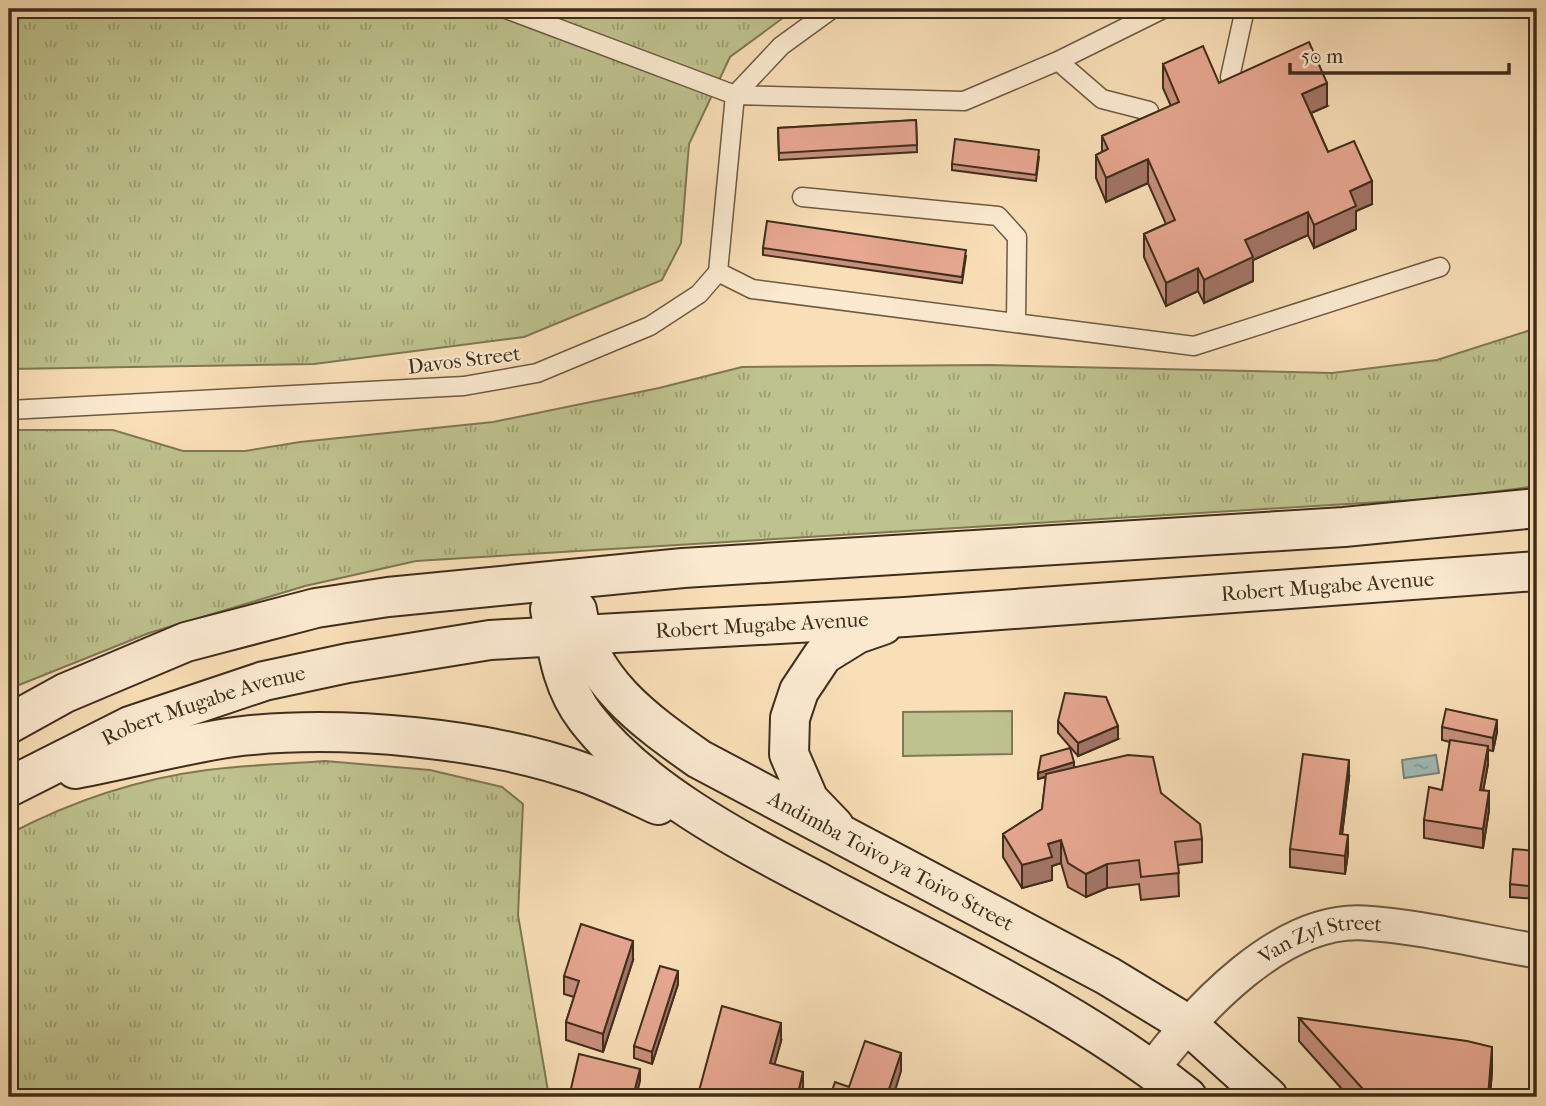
<svg xmlns="http://www.w3.org/2000/svg" width="1546" height="1106" font-family="'IM FELL French Canon',serif">
<defs>
<pattern id="grass-tufts" width="24" height="20" patternUnits="userSpaceOnUse" patternTransform="scale(1.75)"><rect width="24" height="20" fill="#bec28e"/><path d="M3 7l-1-3M5 7V3M7 7l1-3M15 17l-1-3M17 17v-4M19 17l1-3" fill="none" stroke="#9c9e73"/></pattern>
<pattern id="water-ripples" width="26" height="14" patternUnits="userSpaceOnUse" patternTransform="scale(1.75)"><rect width="26" height="14" fill="#a0bbb7"/><path d="M2 4q2-2 4 0t4 0M15 11q2-2 4 0t4 0" fill="none" stroke="#849894"/></pattern>
</defs>
<rect width="100%" height="100%" fill="#f9dfb7"/>
<filter id="stains"><feTurbulence type="fractalNoise" baseFrequency=".00286" numOctaves="4"/><feColorMatrix values="0 0 0 0 .2 0 0 0 0 .09 0 0 0 0 .02 0 0 0 .5 -.17"/></filter>
<radialGradient id="worn" r=".72"><stop offset=".6" stop-color="#630" stop-opacity="0"/><stop offset="1" stop-color="#630" stop-opacity=".3"/></radialGradient>
<!-- grass -->
<path fill="url(#grass-tufts)" stroke="#7e7854" stroke-width="2" d="M9 9H795L730 57 689 144 681 243 662 280 524 337 314 364 9 369Z
M1537 328V486L1445 498 416 561 305 586 149 633 9 689V430H113L183 451H245L300 442 493 422 659 388 742 367 989 365 1332 373 1437 360Z
M325 761 430 770 502 787 523 804 518 915 549 1097H9V834C70 802 138 779 207 770 246 765 286 764 325 761Z"/>
<!-- garden -->
<path fill="#bec28e" stroke="#7e7854" stroke-width="2" d="M1012 711V754L903 756V712Z"/>
<!-- water -->
<path fill="url(#water-ripples)" stroke="#798279" stroke-width="2" d="M1436 755 1439 773 1404 778 1402 760Z"/>
<g fill="none" stroke-linecap="round" stroke-linejoin="round">
<defs>
<path id="lane" d="M506 9 735 95 964 101 1058 61 1163 9
M1058 61 1102 99 1149 111
M1230 77 1245 9
M802 197 998 216 1017 237 1016 323
M718 272 752 289 1194 346 1440 267
M9 410 464 386 537 373 650 326 699 294 718 272 735 95 781 46 832 9"/>
<g id="street">
<path id="s1" d="M1152 1069C1197 1010 1280 918 1364 923 1419 926 1482 942 1537 951"/>
</g>
<g id="secondary">
<path d="M550 609C557 648 561 686 586 718 642 791 742 842 822 884 947 950 1077 1009 1187 1097"/>
<path id="s2" d="M577 610C587 680 645 721 699 759L1108 976 1187 1024 1268 1097"/>
<path d="M9 724 65 693 186 642 316 608 388 597 683 568 1344 527 1537 508"/>
<path d="M75 769C131 759 185 743 242 736 344 725 488 738 585 773 610 782 634 794 658 805"/>
<path id="s3" d="M9 787 130 726 264 681 348 663 490 640 905 617 1537 571"/>
<path d="M834 826 809 800 789 754 790 718 799 691 823 655 857 634 883 625"/>
</g>
</defs>
<!-- lane casing -->
<use href="#lane" stroke="#6e5a42" stroke-width="21"/>
<!-- street casing -->
<use href="#street" stroke="#6e5a42" stroke-width="37"/>
<!-- secondary casing -->
<use href="#secondary" stroke="#3f2d1b" stroke-width="42"/>
<!-- lane -->
<use href="#lane" stroke="#fbead0" stroke-width="18"/>
<!-- street -->
<use href="#street" stroke="#fbead0" stroke-width="33"/>
<!-- secondary -->
<use href="#secondary" stroke="#fbead0" stroke-width="38"/>
</g>
<!-- wall -->
<path fill="#c7907d" stroke="#3f2d1b" stroke-width="2" d="M1163 64 1219 83 1327 106 1311 113 1328 152 1372 204 1356 211V229L1314 248 1308 235 1253 260V281L1204 303 1198 291 1166 306 1144 257V234L1166 224 1148 183 1106 202 1096 178V155L1102 152V136L1171 106 1163 88Z
M916 120 917 152 779 160 778 128Z
M1039 157 1036 181 952 170V164Z
M763 248 966 256 962 283 763 255Z
M1058 721 1118 739 1078 756 1058 733Z
M1442 727 1497 732 1493 751 1488 750V764L1483 791 1489 810 1483 848 1424 838V820L1442 790 1450 742 1442 740Z
M1074 767 1161 793 1202 839V862L1178 865 1179 896 1141 900 1139 884 1107 888 1086 897 1068 887 1061 863 1052 866V880L1022 888 1003 857V834L1042 809 1046 777 1038 779Z
M1349 778 1342 834 1348 853 1345 874 1290 867V849Z
M1537 851V899L1510 897V884Z
M633 960 603 1052 566 1040V1022L574 997 564 994V976Z
M678 984 652 1064 634 1058V1046Z
M1299 1018 1492 1070 1490 1097H1349L1299 1041Z
M781 1041 774 1064 803 1090 802 1097H699V1091Z"/>
<!-- shaded-wall -->
<path fill="#a27566" stroke="#3f2d1b" stroke-width="2" d="M1327 83V106L1302 117V94Z
M1148 159V183L1106 202V178Z
M1372 181V204L1356 211V229L1314 248V225L1350 191Z
M1308 212V235L1253 260V281L1204 303V280L1245 240Z
M1198 268V291L1166 306V283Z
M1497 720V732L1493 751V738Z
M1118 726V739L1078 756V743Z
M1488 746V764L1480 808V790Z
M1349 760V778L1340 852V834Z
M1074 762V768L1038 779V773Z
M1489 791V810L1483 848V829Z
M1348 835V853L1345 874V856Z
M1061 840V863L1052 866V880L1022 888V865L1048 844Z
M1107 864V888L1086 897V874Z
M633 941V960L603 1052V1034Z
M678 971V984L652 1064V1052Z
M781 1023V1041L770 1081V1063Z
M1492 1047V1070L1490 1097H1488Z
M901 1053V1071L893 1097 888 1092Z
M640 1069V1081L636 1097H633Z
M803 1072V1090L802 1097H797Z"/>
<!-- building -->
<path fill="#e7a791" stroke="#3f2d1b" stroke-width="2" d="M1309 42 1327 83 1302 94 1328 152 1354 141 1372 181 1350 191 1356 206 1314 225 1308 212 1245 240 1253 257 1204 280 1198 268 1166 283 1144 234 1175 220 1148 159 1106 178 1096 155 1108 149 1102 136 1179 102 1163 64 1203 46 1219 83Z
M916 120 917 145 779 153 778 128Z
M955 139 1039 150 1036 175 952 164Z
M767 221 966 250 962 277 763 248Z
M1065 693 1106 697 1118 726 1078 743 1058 721Z
M1446 709 1497 720 1493 738 1442 727Z
M1450 740 1488 746 1480 790 1489 791 1483 829 1424 820 1429 787 1442 790Z
M1070 748 1074 762 1038 773 1041 756Z
M1303 754 1349 760 1340 834 1348 835 1345 856 1290 849Z
M1128 755 1153 757 1161 793 1200 824 1202 839 1175 842 1179 873 1141 877 1139 860 1107 864 1086 874 1068 863 1061 840 1048 844 1052 857 1022 865 1003 834 1042 809 1046 774Z
M1513 849 1537 851V887L1510 884Z
M581 924 633 941 603 1034 566 1022 579 981 564 976Z
M660 966 678 971 652 1052 634 1046Z
M722 1006 781 1023 770 1063 803 1072 797 1097H723L699 1091Z
M1299 1018 1467 1041 1492 1047 1488 1097H1370Z
M865 1041 901 1053 888 1092 904 1097H830L835 1082 849 1087Z
M579 1054 640 1069 633 1097H569Z"/>
<g text-anchor="middle" dominant-baseline="central" stroke-width="5" stroke-linejoin="round" paint-order="stroke">
<!-- street labels -->
<g font-size="21" fill="#3f2d1b" stroke="#fbead0">
<text transform="translate(464 360) rotate(-7)">Davos Street</text>
<text stroke="none"><textPath href="#s3" startOffset="1346">Robert Mugabe Avenue</textPath></text>
<text stroke="none"><textPath href="#s3" startOffset="779">Robert Mugabe Avenue</textPath></text>
<text stroke="none"><textPath href="#s3" startOffset="212">Robert Mugabe Avenue</textPath></text>
<text stroke="none"><textPath href="#s2" startOffset="416">Andimba Toivo ya Toivo Street</textPath></text>
<text stroke="none"><textPath href="#s1" startOffset="220">Van Zyl Street</textPath></text>
</g>
</g>
<!-- margin -->
<rect width="1546" height="1106" fill="none" stroke="#f9dfb7" stroke-width="35"/>
<rect x="10" y="10" width="1525" height="1085" fill="none" stroke="#3f2d1b" stroke-width="3.5"/>
<rect x="18" y="18" width="1511" height="1071" fill="none" stroke="#3f2d1b" stroke-width="2"/>
<!-- scale -->
<path d="M1290 63v10h219v-10" fill="none" stroke="#3f2d1b" stroke-width="3.5"/>
<text x="1301" y="63" font-size="21" fill="#3f2d1b" stroke="#fbead0" stroke-width="5" paint-order="stroke">50 m</text>
<rect width="100%" height="100%" filter="url(#stains)"/>
<rect width="100%" height="100%" fill="url(#worn)"/>
</svg>
